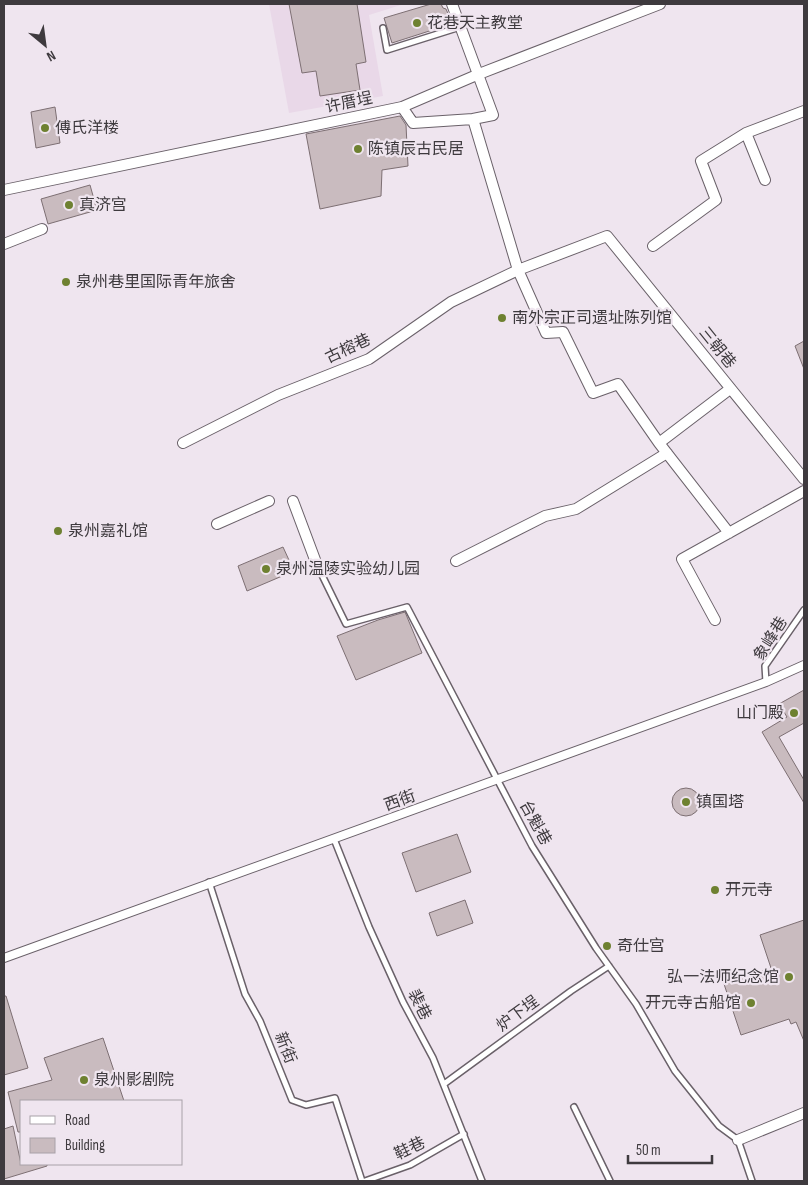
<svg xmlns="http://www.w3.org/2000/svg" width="808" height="1185" font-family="'Sofia Sans Condensed','Noto Sans SC',sans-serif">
<rect width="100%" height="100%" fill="#efe5ef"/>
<!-- built -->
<path fill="#e9d8e8" d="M269 4H404L369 15 383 96 289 113Z"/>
<!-- building -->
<path fill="#c9bbbf" stroke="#7d6f73" d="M289 4H357L366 62 356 64 360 90 320 96 316 71 302 73Z
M431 4H441L443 8 446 9 449 16 448 25 392 43 384 18Z
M55 107 60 143 36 148 31 112Z
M400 116 406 125 408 166 382 170 381 196 320 209 306 134Z
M90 185 97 210 48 224 41 199Z
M804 341V369L795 346Z
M283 547 294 571 247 591 238 566Z
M405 612 422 653 356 680 337 636 378 620Z
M804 690V723L779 737 804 780V803L762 732 787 717 779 704Z
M672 802a14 14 0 1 1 28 0a14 14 0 1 1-28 0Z
M457 834 471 872 416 892 402 853Z
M465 900 473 923 437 936 429 913Z
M804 920V1041L796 1022 791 1024 789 1019 741 1035 724 984 771 968 760 935Z
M4 996H6L28 1068 4 1075Z
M103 1038 124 1101H21V1132H18L8 1092 52 1080 44 1058Z
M13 1126 21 1164H47V1166L4 1179V1129Z"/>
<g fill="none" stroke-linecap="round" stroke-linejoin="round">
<defs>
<path id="service" d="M383 28 387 50 460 27
M317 565 346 624 407 607 532 846 596 948 636 1004 675 1071 719 1126 738 1140 752 1181
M766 682 765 666 804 610
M334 839 369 927 403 1002 433 1058 482 1181
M209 882 245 994 260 1021 292 1100 306 1105 335 1098 362 1181
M444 1084 571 991 609 966
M574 1107 610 1181
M365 1181 410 1165 464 1134"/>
<path id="pedestrian" d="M4 958C257 864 512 775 766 682L804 665"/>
<path id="minor" d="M452 4 493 115 473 119 518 270 546 333 563 332 593 393 618 384 659 443
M402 107 413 123 473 119
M746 133 765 180
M4 190 402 107 479 74 660 4
M4 244 42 229
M653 246 716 200 701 161 746 133 804 111
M183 443 278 395 369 359 451 302 518 270 607 236 804 479
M293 501 317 565
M217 524 269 501
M729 533 659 443 730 389
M456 561 545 516 576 509 667 453
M715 620 682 559 804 491
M738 1140 804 1113"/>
</defs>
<!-- service casing -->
<use href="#service" stroke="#6a6169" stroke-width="8"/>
<!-- pedestrian casing -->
<use href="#pedestrian" stroke="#6a6169" stroke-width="10"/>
<!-- minor casing -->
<use href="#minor" stroke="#6a6169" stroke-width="12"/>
<!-- service -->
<use href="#service" stroke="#fff" stroke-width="5"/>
<!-- pedestrian -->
<use href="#pedestrian" stroke="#fff" stroke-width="8"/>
<!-- minor -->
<use href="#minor" stroke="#fff" stroke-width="10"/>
</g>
<!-- markers -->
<g fill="#6e8131" stroke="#efe5ef" stroke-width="2">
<circle cx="417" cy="23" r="5"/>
<circle cx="45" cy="128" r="5"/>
<circle cx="358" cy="149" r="5"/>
<circle cx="69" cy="205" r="5"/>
<circle cx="66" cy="282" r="5"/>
<circle cx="502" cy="318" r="5"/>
<circle cx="58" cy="531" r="5"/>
<circle cx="266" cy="569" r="5"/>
<circle cx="794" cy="713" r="5"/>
<circle cx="686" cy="802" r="5"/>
<circle cx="715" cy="890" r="5"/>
<circle cx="607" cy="946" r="5"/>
<circle cx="789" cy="977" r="5"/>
<circle cx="751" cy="1003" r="5"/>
<circle cx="84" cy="1080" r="5"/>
</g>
<g text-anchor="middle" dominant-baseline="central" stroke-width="4.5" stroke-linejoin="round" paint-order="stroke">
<!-- poi labels -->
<g font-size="16" fill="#3e3a3e" stroke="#efe5ef" text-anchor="start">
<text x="427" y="23">花巷天主教堂</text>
<text x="55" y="128">傅氏洋楼</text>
<text x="368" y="149">陈镇辰古民居</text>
<text x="79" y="205">真济宫</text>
<text x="76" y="282">泉州巷里国际青年旅舍</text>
<text x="512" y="318">南外宗正司遗址陈列馆</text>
<text x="68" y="531">泉州嘉礼馆</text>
<text x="276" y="569">泉州温陵实验幼儿园</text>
<text x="784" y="713" text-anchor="end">山门殿</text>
<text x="696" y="802">镇国塔</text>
<text x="725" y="890">开元寺</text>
<text x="617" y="946">奇仕宫</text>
<text x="779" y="977" text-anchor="end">弘一法师纪念馆</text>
<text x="741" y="1003" text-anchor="end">开元寺古船馆</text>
<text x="94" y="1080">泉州影剧院</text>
</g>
<!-- street labels -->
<g font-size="16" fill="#3e3a3e" stroke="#efe5ef">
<text transform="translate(349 103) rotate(-12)">许厝埕</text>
<text transform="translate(717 348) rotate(51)">三朝巷</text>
<text transform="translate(348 349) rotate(-25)">古榕巷</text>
<text transform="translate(771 639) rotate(-58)">象峰巷</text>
<text transform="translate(400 801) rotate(-20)">西街</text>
<text transform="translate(535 823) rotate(61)">台魁巷</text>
<text transform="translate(419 1005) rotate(63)">裴巷</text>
<text transform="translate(518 1014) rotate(-36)">炉下埕</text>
<text transform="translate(285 1048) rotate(68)">新街</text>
<text transform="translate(410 1149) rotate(-26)">鞋巷</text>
</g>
</g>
<!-- border -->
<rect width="808" height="1185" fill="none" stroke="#3e3a3e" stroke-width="10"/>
<!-- legend -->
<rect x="20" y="1100" width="162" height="65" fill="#efe5ef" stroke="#a8a1a8"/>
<rect x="30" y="1116" width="25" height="8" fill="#ffffff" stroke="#a8a1a8"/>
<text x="65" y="1125" font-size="15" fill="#3e3a3e">Road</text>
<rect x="30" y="1138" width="25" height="15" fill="#c9bbbf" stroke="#a8a1a8"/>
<text x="65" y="1150" font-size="15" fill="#3e3a3e">Building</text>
<!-- north arrow -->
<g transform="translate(45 45) rotate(151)" stroke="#efe5ef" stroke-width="4" paint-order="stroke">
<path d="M0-4L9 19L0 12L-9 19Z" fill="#3e3a3e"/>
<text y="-8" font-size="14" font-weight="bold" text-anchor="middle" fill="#3e3a3e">N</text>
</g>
<!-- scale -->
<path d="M628 1155v8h84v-8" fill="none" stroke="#3e3a3e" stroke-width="2.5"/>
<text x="636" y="1155" font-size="15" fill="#3e3a3e" stroke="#efe5ef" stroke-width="4" paint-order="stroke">50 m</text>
</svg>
